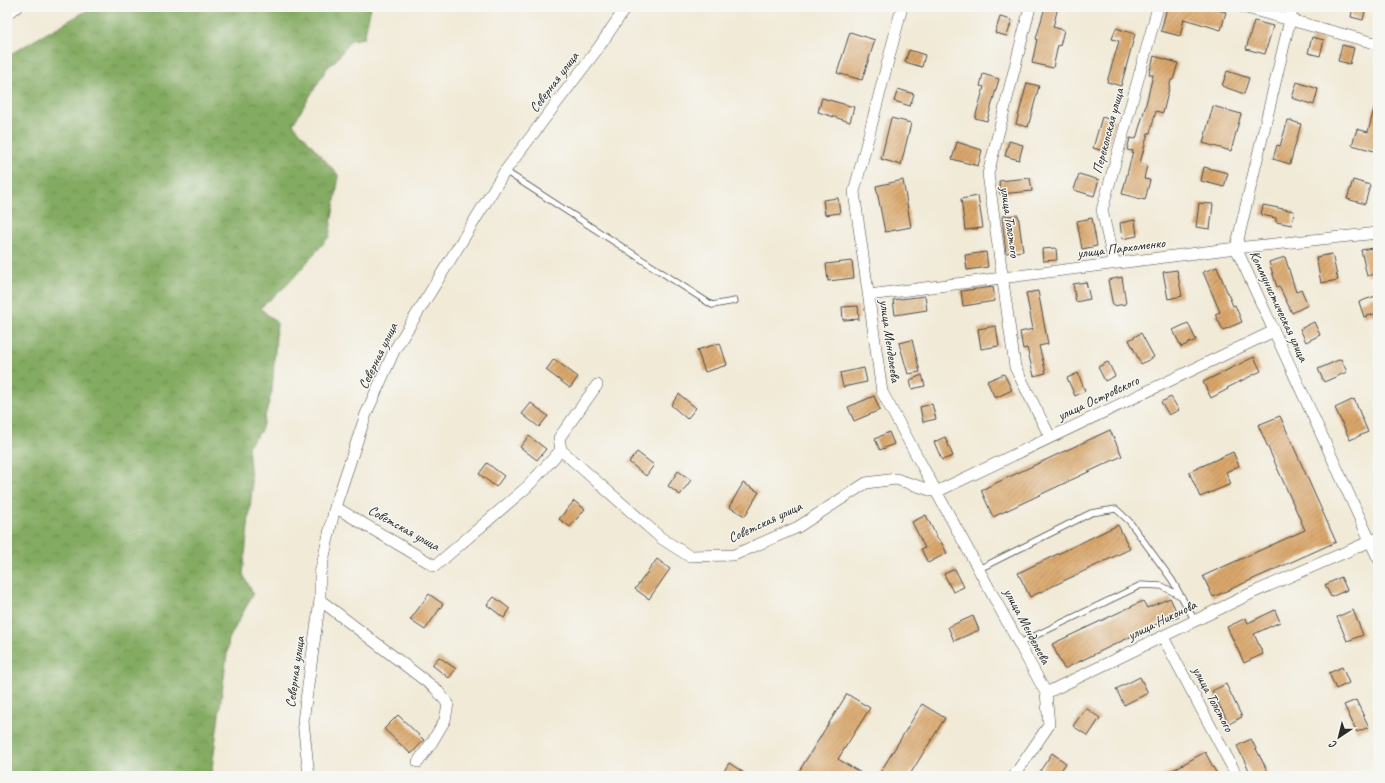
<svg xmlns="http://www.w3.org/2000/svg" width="1385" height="783" font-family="Caveat,sans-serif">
<defs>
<pattern id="forest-crowns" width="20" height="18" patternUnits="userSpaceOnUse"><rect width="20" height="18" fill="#84ab62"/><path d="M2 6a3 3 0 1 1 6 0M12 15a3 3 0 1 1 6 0" fill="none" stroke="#6c8b51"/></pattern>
<pattern id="building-hatch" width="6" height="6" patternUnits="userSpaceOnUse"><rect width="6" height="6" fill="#daa76c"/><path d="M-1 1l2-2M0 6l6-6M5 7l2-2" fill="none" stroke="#b18859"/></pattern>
</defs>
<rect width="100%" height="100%" fill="#f6f6f2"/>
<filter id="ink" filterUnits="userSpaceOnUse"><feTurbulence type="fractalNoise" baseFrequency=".025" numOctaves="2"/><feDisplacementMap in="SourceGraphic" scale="8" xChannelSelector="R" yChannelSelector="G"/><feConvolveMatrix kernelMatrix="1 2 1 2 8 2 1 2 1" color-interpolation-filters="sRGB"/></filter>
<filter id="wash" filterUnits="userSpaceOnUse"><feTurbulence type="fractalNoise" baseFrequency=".012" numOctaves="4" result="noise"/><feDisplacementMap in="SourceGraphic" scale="16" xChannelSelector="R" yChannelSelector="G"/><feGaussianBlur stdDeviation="0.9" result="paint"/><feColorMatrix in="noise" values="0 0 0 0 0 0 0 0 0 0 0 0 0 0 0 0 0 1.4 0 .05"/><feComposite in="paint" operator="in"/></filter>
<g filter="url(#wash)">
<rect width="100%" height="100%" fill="#f1ead7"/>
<!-- forest -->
<path fill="url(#forest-crowns)" stroke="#586b46" d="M93 7H371L364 38 351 40 336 60 327 68 293 124 339 176 329 237 288 284 260 308 277 323 272 391 261 431 248 446 252 489 243 574 253 594 229 639 211 776H7V56Z"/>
<g id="blocks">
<!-- building -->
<path fill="url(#building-hatch)" d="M1045 7H1058L1053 27 1064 30 1060 46 1058 45 1053 68 1032 63 1037 39H1036Z
M1167 7H1207L1226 12 1221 30 1184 19 1180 36 1161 31Z
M1353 7H1366L1363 20 1351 17Z
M1000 17 1012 20 1007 36 995 33Z
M1254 21 1273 26 1265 54 1246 49Z
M1116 28 1135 34 1121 86 1107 82 1119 41 1112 39Z
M850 32 875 40 862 80 837 73Z
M1312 37 1324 40 1320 56 1308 53Z
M1342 45 1354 48 1350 64 1338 61Z
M909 50 925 55 922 67 905 62Z
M1154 56 1178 63 1173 80H1171L1163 113 1156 111 1150 133H1148L1140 163 1147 165 1144 179 1150 180 1145 200 1122 194 1133 151 1127 150 1130 138 1136 139 1145 108 1153 75 1149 74Z
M1227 71 1249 78 1244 94 1222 86Z
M983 74 999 79 987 121 975 118 984 87 980 86Z
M1297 82 1318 89 1314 105 1292 98Z
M1027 83 1039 86 1028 127 1016 124Z
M898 89 914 94 910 106 894 101Z
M822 98 854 107 850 122 818 112Z
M1375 105 1378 106V152L1352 145 1357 129 1368 132Z
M1213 106 1241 114 1231 151 1203 143Z
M1102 117 1115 121 1106 152 1093 148Z
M891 118 911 123 901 165 881 159Z
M1288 120 1301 124 1290 164 1273 159 1277 145 1280 146Z
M1009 141 1023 145 1019 160 1005 156Z
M957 142 982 150 978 166 952 159Z
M1204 167 1228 173 1224 187 1201 181Z
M1079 174 1099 180 1094 196 1074 190Z
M1030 178 1032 191 1000 194 999 181Z
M903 180 911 227 885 232 876 186Z
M1353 180 1370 185 1365 204 1347 199Z
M978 196 983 228 965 230 961 199Z
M838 198 840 213 825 215 823 200Z
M1199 203 1213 204 1210 229 1196 227Z
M1263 205 1294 211 1292 225 1276 222V218L1261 215Z
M1018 215 1023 251 1006 253 1002 216Z
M1092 218 1097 246 1082 249 1077 221Z
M1135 220 1137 236 1122 239 1120 223Z
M1378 247V273L1367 276 1361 250Z
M1056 248 1057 260 1043 261 1042 249Z
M986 252 988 267 967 270 965 255Z
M1332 254 1338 280 1321 283 1316 257Z
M1285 257 1296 292 1301 289 1308 305 1292 313 1279 286 1277 287 1269 262Z
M852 261 854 278 828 281 826 264Z
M1217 267 1233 306 1235 305 1242 322 1223 330 1215 314 1220 312 1203 272Z
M1177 270 1182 296 1168 299 1163 272Z
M1122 277 1126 304 1113 306 1108 280Z
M1086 282 1090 299 1076 302 1073 284Z
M993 287 995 301 963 306 961 291Z
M1038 291 1048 344 1039 346 1046 373 1034 376 1027 348 1023 349 1020 332 1033 329 1026 293Z
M1378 295V313L1364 317 1359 302Z
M925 296 927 310 895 315 893 300Z
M858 306 859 319 843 320 842 307Z
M1314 322 1320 335 1306 342 1300 329Z
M1188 323 1196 340 1181 347 1173 330Z
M996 326 999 346 981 349 978 329Z
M1141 333 1154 357 1141 364 1129 340Z
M912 340 920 372 908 374 899 343Z
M720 343 727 365 705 372 697 350Z
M1254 357 1261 371 1227 388 1228 389 1211 398 1203 382Z
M554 359 578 377 570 388 546 370Z
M1341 359 1347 372 1324 382 1318 369Z
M1108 362 1115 376 1105 381 1098 367Z
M864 368 867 382 843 387 840 373Z
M1078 373 1085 391 1075 396 1067 378Z
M1004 374 1012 390 995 398 987 381Z
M922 375 925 386 912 389 910 380Z
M679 394 696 408 687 419 671 405Z
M874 396 880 410 854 421 848 407Z
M1171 397 1179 410 1169 415 1161 402Z
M1354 399 1368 432 1350 440 1335 408Z
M531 403 548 416 539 427 522 414Z
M932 404 936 419 923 422 920 407Z
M1280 416 1336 542 1213 597 1203 576 1305 530 1258 425Z
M1110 430 1122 456 993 517 981 490Z
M889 432 894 444 880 450 875 439Z
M529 436 546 449 537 460 520 447Z
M945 437 953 456 942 460 934 442Z
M637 452 654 465 646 476 629 462Z
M1233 452 1239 466 1226 472 1231 484 1200 497 1189 472Z
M487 463 504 476 496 487 479 474Z
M678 471 691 480 680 495 668 486Z
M743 483 759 492 745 516 729 507Z
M574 501 585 509 570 527 559 519Z
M926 515 938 540H940L947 553 928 563 921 549 925 548 912 522Z
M1118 525 1130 549 1030 597 1018 573Z
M657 559 670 569 649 599 635 589Z
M955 569 964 587 953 592 944 574Z
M1341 577 1347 590 1331 597 1325 585Z
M429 594 443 604 425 630 410 620Z
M494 597 510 609 504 618 487 605Z
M1170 598 1179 617 1166 622 1165 620 1064 669 1052 644 1143 601 1147 608Z
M1275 610 1280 622 1254 634 1263 654 1244 663 1227 627 1246 618 1248 623Z
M1353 610 1363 635 1347 641 1337 617Z
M973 616 979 630 954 641 948 627Z
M439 657 456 669 449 678 432 665Z
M1342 667 1349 683 1336 689 1329 673Z
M1140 677 1148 693 1124 705 1116 689Z
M1226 684 1242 717 1229 724 1212 691Z
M847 694 870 708 838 759 866 776H796Z
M1356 700 1369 727 1357 732 1344 705Z
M922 704 945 718 909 776H878Z
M1086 708 1100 718 1088 736 1073 726Z
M398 715 424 740 411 754 384 729Z
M1251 739 1270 776H1252L1237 746Z
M1205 752 1218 776H1162Z
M1052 753 1066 763 1057 776H1046L1040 771Z
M729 763 749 776H721Z"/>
</g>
</g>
<g filter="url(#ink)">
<use href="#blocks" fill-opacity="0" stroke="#494845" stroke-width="1"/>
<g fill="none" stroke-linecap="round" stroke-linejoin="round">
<defs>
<path id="lane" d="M505 171 712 305 735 301
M979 569 1091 513 1116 509 1129 521 1172 580 1195 621
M1020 643 1141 585 1162 586 1182 597"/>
<path id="street" d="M902 7 854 192 882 392 1046 693
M1030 7 988 174 1015 367 1050 437
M1243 7 1378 44
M1293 7 1236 248 1378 558
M7 13 17 7
M1114 264 1102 210 1158 7
M869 295 1236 248 1378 233
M561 450 559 438 597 385
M335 507 435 566 527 487 561 450 661 538 689 556 734 555 798 527 866 483 896 479 936 492 1274 331
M320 600 436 689 448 704 445 720 432 742 418 762
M1163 637 1237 776
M309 776 303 721 320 600V574L335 507 366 414 394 351 505 171 599 47 626 7
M1014 776 1049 725 1046 693 1252 593 1378 538"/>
</defs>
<!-- lane casing -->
<use href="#lane" stroke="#494845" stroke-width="7"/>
<!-- street casing -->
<use href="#street" stroke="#494845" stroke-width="12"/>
<!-- lane -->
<use href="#lane" stroke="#fff" stroke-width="5.5"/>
<!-- street -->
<use href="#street" stroke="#fff" stroke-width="11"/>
</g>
</g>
<g text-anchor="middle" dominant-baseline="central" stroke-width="3" stroke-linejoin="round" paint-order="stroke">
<!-- street labels -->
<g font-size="14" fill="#2b2b2b" stroke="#f6f6f2">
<text transform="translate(554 82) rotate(-53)">Северная улица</text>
<text transform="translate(1108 131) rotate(-75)">Перекопская улица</text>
<text transform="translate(1010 222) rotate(82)">улица Толстого</text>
<text transform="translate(1121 248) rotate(-7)">улица Пархоменко</text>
<text transform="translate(1279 306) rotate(65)">Коммунистическая улица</text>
<text transform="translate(890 341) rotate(82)">улица Менделеева</text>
<text transform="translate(378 356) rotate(-64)">Северная улица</text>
<text transform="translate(1098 398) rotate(-25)">улица Островского</text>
<text transform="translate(765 522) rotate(-25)">Советская улица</text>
<text transform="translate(404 528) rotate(29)">Советская улица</text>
<text transform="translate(1162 620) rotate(-26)">улица Никонова</text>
<text transform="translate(1027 626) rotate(62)">улица Менделеева</text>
<text transform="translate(295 672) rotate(-82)">Северная улица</text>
<text transform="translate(1213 699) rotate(62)">улица Толстого</text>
</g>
</g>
<!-- margin -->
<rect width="1385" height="783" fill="none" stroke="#f6f6f2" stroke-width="24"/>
<!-- north arrow -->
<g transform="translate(1339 737) rotate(215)" stroke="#f6f6f2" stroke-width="3" paint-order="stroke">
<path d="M0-3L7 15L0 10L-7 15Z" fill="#2b2b2b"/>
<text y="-6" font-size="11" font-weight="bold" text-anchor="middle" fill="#2b2b2b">С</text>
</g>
</svg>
